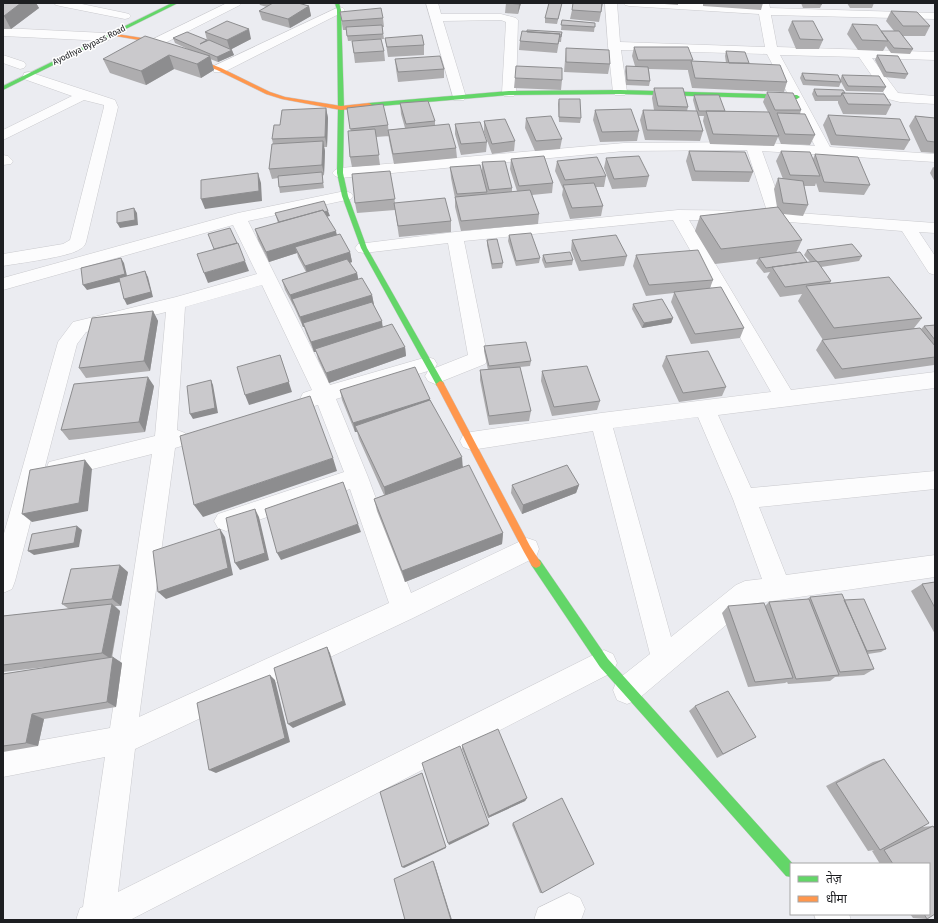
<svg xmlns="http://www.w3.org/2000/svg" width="938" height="923" font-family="'Fira Sans Condensed','Noto Sans Devanagari',sans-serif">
<rect width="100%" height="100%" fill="#ebecf1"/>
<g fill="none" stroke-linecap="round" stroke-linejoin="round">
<defs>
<path id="street" d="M54 3H77L125 13 129 14 131 16 129 18 125 19 60 6 56 5Z
M227 3H242L240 5 157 47H149L147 44 149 41Z
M426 3H438L441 14H501L516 18 518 20 516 93 514 96H504L502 93 506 22 501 20 443 21 466 97 464 100H454Z
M605 3H617L620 42 765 47 759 14 629 6 625 5 623 3H686L758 7 757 3H769L770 8 935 13V19L771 15 777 47 935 52V60L872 58 898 93 935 96V104L900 102 888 99 859 57 780 55 830 147 935 154V162L762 151 784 212 935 223V233L919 232 935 256V275L929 273 902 231 777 221 689 220 791 390 935 372V388L718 415 751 488 935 471V489L759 507 786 575 935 555V577L751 604 637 700 627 704 617 700 613 690 617 680 650 654 593 431 471 450 463 447 460 441 463 435 471 432 601 413 771 392 673 220 464 241 488 359 485 364 435 384 428 381 425 376 428 371 336 399 368 477 411 593 527 538 536 541 539 549 536 557 413 618 135 749 118 892 595 654 604 650 613 654 617 663 613 672 130 920H76L80 908 83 907 105 757 3 777V747L110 728 152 454 57 478 49 476 46 469 49 462 57 460 155 436 166 312 86 332 77 344 15 581 12 589 3 593V537L58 342 73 322 176 297 257 274 233 225 3 290V278L238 213 345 191 351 193 353 196 351 199 248 221 330 385 427 357 434 359 437 364 435 368 468 355 448 243 364 253 358 252 355 248 358 244 455 232 678 210 767 211 747 150 624 151 340 178 335 176 332 173 335 170 340 168 624 143 753 142 815 146 767 54 621 50 627 92 625 95H615L613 92 608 46ZM262 285 312 390 303 393 300 399 303 405 310 407 318 405 344 472 218 514 214 521 218 528 226 531 350 489 389 603 139 717 175 448 185 445 188 439 185 433 177 430 185 307ZM698 417 733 499 762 579 745 581 736 585 671 637 613 428Z
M339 7 343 8 345 10 343 12 224 72H214L213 69 214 66Z
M3 28 105 33 109 34 111 37 109 40 105 41 3 36Z
M3 55 24 62 26 65 24 68 20 69 3 63Z
M29 72 115 100 118 107 86 242C85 245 83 248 80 249 70 257 19 263 3 266V254L63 244 70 240 104 107V105L84 100 3 140V130L72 96 24 79 23 76 24 73Z
M3 155 8 156 13 161 11 164 3 165Z
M569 893 580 898 585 909 581 920H534L538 908Z
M814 914H849L851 920H816Z"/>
<path id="fast" d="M172 3H178L3 90V86Z
M335 3H339L341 10 344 108 343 173 348 196 367 248 444 384 440 387 437 386 361 248 342 196 337 173 338 108 337 10Z
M620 90 797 95 800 97 797 99 620 94 509 95 369 107 366 105 369 103 509 91Z
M536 558 540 560 608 659 793 864H791V877L786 876 600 667 532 566 531 563 532 560Z"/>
<path id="slow" d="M110 33 142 38 221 68 270 92 285 97 341 106 369 103 372 105 369 107 341 110 282 99 266 94 217 70 139 40 110 35Z
M440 381 443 382 530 546 541 563 540 566 536 568 532 566 524 552 436 384Z"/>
</defs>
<!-- street casing -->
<use href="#street" stroke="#cacace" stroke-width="1"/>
<!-- fast casing -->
<use href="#fast" stroke="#cacace" stroke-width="1"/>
<!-- slow casing -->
<use href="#slow" stroke="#cacace" stroke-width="1"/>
<!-- street -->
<use href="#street" fill="#fcfcfd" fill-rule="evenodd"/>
<!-- fast -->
<use href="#fast" fill="#63d668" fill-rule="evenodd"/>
<!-- slow -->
<use href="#slow" fill="#ff974d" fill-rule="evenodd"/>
</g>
<!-- wall -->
<path fill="#aeadaf" d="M3 3H36L39 8 11 29H3Z
M259 3H298L309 6 311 16 290 28 262 20 259 11 267 7 260 5Z
M506 3H521L518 14 505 13Z
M603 3 599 22 570 19 572 10Z
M651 3H678V5Z
M703 3H763L761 10 703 6Z
M801 3H821L822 4 820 8H803Z
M847 3H874L872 8H850Z
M561 8 557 24 545 23V18Z
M891 11 930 26 925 36H903L913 49 910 54 891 53 886 46 883 51 858 50 847 34 852 24 881 31H894L886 21Z
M340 12 383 18 384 27H382L384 39 348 41 346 30H343Z
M562 20 595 23 594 32 561 30Z
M792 21 823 40 819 49H796L788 30Z
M205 32 251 39 231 49 234 55 218 62 210 59 214 70 201 78 174 69 146 85 110 73 103 59 192 51 175 43 173 38 207 40Z
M562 32 561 42H559L557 53 519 50 520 41Z
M385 38 424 45V55L388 57Z
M352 41 384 51 385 61 355 63Z
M634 47 693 60 692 61 726 63 725 56 726 51 749 63 787 82 784 92 692 88 688 71V70L649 69 650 81 649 86 626 85 625 71 626 66H635L632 56Z
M566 48 610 64 608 74 564 72Z
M877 55 908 74 905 79 884 77 875 60Z
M395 59 444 69V78L398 82 396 69Z
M802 73 840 80 842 75 886 87 883 92 846 91 841 82 839 87 803 85 800 78Z
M515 78 562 80 561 90 514 88Z
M654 88 688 107 687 111H696L693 100 694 95 725 111 768 112 763 102 767 92 801 110 800 114 815 135 810 145 781 144 778 137 774 146 710 144 703 121 704 116H699L703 131 700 141 645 140 640 120 643 110H654L652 98Z
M814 89 845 93 891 105 886 115 843 114 838 103V101H815L812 94Z
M559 99 581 118 580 123 559 122 558 104Z
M400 103 435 121V126L456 148 457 158 394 164 389 140 388 130 405 128 401 114Z
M326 108 328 118 327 147H324L325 151 324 175 322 176 324 188 280 193 279 187 278 178 272 179 269 169 273 144 272 139Z
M347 108 388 125 389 136 376 137 380 165 352 167 350 157 351 131Z
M595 110 639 131 637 141 600 142 593 120Z
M828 115 910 140 904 150 831 145 823 125Z
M915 116 935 118V153L921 152 909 126Z
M526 118 562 139 560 149 535 151 525 128Z
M484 121 515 141 514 151 492 154 484 132Z
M455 124 487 142 486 152 461 155 455 134Z
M689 151 753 172 749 182 692 181 686 161Z
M781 151 813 159 815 154 870 185 864 195 819 192 816 183 815 186H804L808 205 803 216 783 214 802 240 796 253 807 262H810L804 255 807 250 862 256 859 261 821 267 831 281 830 283 922 318 914 328 921 329 924 326 935 325V365H934L835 379 816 350 822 340H823L798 301 802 294 780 297 767 277 770 272 764 273 756 263 758 259 715 264 695 231 700 216 777 207 774 189 778 178 783 179 776 161Z
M606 158 649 176 646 187 612 189 604 168Z
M511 159 553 183 552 193 532 195 539 214 538 224 461 231 455 207V198L451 178 450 167 482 172V162L512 188V192L517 191 510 169Z
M557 161 606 176 604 187H596L603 206 601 216 570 219 562 195 563 189 555 171Z
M933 167 935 168V182L930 173Z
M390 171 395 203 451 221V232L399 237 395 210 357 213 355 203Z
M275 213 330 216H327L337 235 350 252 352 262 350 263 357 273 358 279 372 295 374 305 383 327 405 347 406 356 329 383 318 359 316 352H314L306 333 304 327H303L295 309 293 305 285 290 282 280 306 272 298 257 297 253 269 262 258 240 255 229 278 223Z
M509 235 540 258 539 263 516 266 508 241Z
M487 240 503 263 502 268 492 269 487 245Z
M572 240 627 256 624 266 579 271 571 250Z
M543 255 573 260 572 265 545 268 542 260Z
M636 255 713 280 710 288 744 328 740 338 691 344 671 302 674 293 646 296 633 266Z
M633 304 673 318 671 323 642 328 632 309Z
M153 311 158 321 150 371 86 378 79 368Z
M484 346 531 361 530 366 520 367 531 411 529 421 489 425 480 380V370H488L484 351Z
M666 356 726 387 722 396 679 402 662 366Z
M542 371 600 401 597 410 552 416 541 381Z
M154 386 145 432 69 440 61 430Z
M340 390 430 400 463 467 503 533 502 544 405 582 377 511 374 499 384 495 359 439 357 432H355L342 400Z
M512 485H579L576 493 522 514 511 493Z
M128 572 121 606H115L120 611 112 658 113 657 122 663 116 707 44 719 38 746 3 752V674L63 665 3 672V616L69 609 62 604Z
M935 582V634L911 591 922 584Z
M810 597 844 600 886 649 881 652 868 654 874 669 864 675 835 677 830 681 788 684 787 682 785 683 748 687 722 613 728 606H765L769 602 807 599Z
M695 706 756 737 717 758 689 711Z
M462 745 527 798 525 801 488 818 462 749Z
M884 759 929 823 921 827 933 826 935 829V914L927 919 913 918 910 914H929V864H880L872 851 874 850 868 851 826 786 873 762Z
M513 823 542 893H540L512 825Z"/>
<!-- shaded-wall -->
<path fill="#8d8d8f" d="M21 3H36L39 8 11 29 4 16Z
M519 3H521L518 14 519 4Z
M309 6 311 16 290 28 288 19Z
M249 29 251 39 230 50 227 40Z
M232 50 234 55 218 62 217 57Z
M169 55 174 69 146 85 141 71Z
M210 56 214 70 201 78 197 64Z
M326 108 328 118 327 147 325 137Z
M323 141 325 151 324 175 322 165Z
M258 173 261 183 262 201 205 209 201 199Z
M134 208 137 213 138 225 120 228 117 223Z
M328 211 330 216 281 228 279 223Z
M336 231 338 241 295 247 297 253 269 262 266 252Z
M350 252 352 262 308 276 305 266Z
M121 258 124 263 128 280 87 290 83 285Z
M245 261 249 271 208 283 204 273Z
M145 271 148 277 153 297 127 305 124 299Z
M357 273 359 283 292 299 293 305 290 295Z
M372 295 374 305 303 323 304 327H303L300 317Z
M153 311 158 321 150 371 144 361Z
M673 318 671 323 642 328 644 323Z
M382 321 383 331 315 349 316 352H314L311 342Z
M405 347 406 356 329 383 326 373Z
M280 355 292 392 249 405 245 395Z
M148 377 154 386 145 432 139 422Z
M211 380 213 385 218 413 193 419 190 414Z
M430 399 431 408 355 426 357 432H355L353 423Z
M462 457 463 470 386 500 384 487Z
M333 458 337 471 203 517 194 505Z
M85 460 92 469 88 511 32 522 22 514Z
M579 485 576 493 522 514 523 505Z
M255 509 259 517 269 560 240 570 235 563Z
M358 524 361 532 281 560 277 553Z
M77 526 82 530 79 547 34 555 28 551Z
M220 529 225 537 233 575 166 599 158 592Z
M503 533 502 544 405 582 402 571Z
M120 565 128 572 121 606 112 599Z
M112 604 120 611 111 659 102 653Z
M327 647 330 653 346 705 293 728 288 724Z
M113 657 122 663 116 707 107 702Z
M270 675 275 680 290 742 216 773 209 770Z
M32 714 44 719 38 746 26 743Z
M423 777 446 848 404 868 402 867Z
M527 798 525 801 488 818 489 816Z
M489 824 488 826 449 845 448 843Z
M433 861 434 862 452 920H451Z"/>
<!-- building -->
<path fill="#cac9cc" stroke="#8d8d8f" d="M3 3H21L4 16H3Z
M273 3H298L309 6 288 19 259 11Z
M506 3H519V4Z
M549 3H562L558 19 545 18Z
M573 3H602L601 12 572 10Z
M805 3H821L822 4Z
M381 8 383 18 342 21 340 12Z
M891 11 917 12 930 26H903Z
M562 20 595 23V27L561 25Z
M227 21 249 29 227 40 205 32Z
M792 21H813L823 40 800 39Z
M852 24 877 25 888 41 862 40Z
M382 25 383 34 347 36 346 27Z
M527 30 562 32 561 37H560V34L527 32Z
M522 31 560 34 558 44 520 41Z
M881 31H899L913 49 894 48Z
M187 32 207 40 200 44 209 40 232 50 217 57 173 38Z
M422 35 424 45 387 47 385 38Z
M145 36 210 56 197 64 169 55 141 71 103 59Z
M381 39 384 51 354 53 352 41Z
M634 47H688L693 60H638Z
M566 48 609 50 610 64 566 62Z
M726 51 745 52 749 63H729Z
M877 55 898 56 908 74 886 72Z
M440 56 444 69 398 72 395 59Z
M691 61 780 65 787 82 695 78Z
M516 66 562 68V80L515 78Z
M626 66 648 67 650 81 627 80Z
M802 73 838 75 841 82 805 80Z
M842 75 879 76 886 87 848 86Z
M654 88H683L688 107 658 106Z
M814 89 843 90 845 93H842L841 96H817Z
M767 92 793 93 801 110H775Z
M842 93 884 94 891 105 848 104Z
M694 95H719L725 111H699Z
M559 99H580L581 118 559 117Z
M428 101 435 121 406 124 400 103Z
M383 104 388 125 350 129 347 108Z
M326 108 325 137 272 139 274 125H280L282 110Z
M631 109 639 131 602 132 595 110Z
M643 110 697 111 703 131 647 130Z
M706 111 769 112 779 136 713 134Z
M777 113 805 114 815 135 785 134Z
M828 115 900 119 910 140 836 135Z
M551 116 562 139 536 141 526 118Z
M915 116 935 118V142L927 141Z
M505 119 515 141 492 144 484 121Z
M480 122 487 142 461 144 455 124Z
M449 124 456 148 393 154 388 130Z
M375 129 379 155 350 157 348 131Z
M323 141 322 165 269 169 272 144Z
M689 151 745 152 753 172 695 171Z
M781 151 810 152 820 176 790 175Z
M815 154 858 157 870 185 824 182Z
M544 156 553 183 519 186 511 159Z
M639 156 649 176 614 179 606 158Z
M597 157 606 176 565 180 557 161Z
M505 161 512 188 489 190 482 162Z
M480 165 487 192 457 194 450 167Z
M390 171 395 199 355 203 352 174Z
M322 172 323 183 279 187 278 176Z
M258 173 259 191 201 199V180Z
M778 178 803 181 808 205 783 203Z
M594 183 603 206 572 208 563 185Z
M530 190 539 214 461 221 455 197Z
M445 198 451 221 398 226 394 203Z
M324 201 328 211 324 212 323 210 279 222 275 213Z
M778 207 802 240 721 249 700 216Z
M134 208 135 220 117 223V212Z
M323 210 336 231 266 252 255 229Z
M230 228 237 243 214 249 208 234Z
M531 233 540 258 516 261 509 235Z
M340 234 350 252 305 266 295 247Z
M616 235 627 256 581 261 572 240Z
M497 239 503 263 492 264 487 240Z
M238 243 245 261 204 273 197 254Z
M852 244 862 256 817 262 807 250Z
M698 250 713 280 649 285 636 255Z
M570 252 573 260 546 263 543 255Z
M800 252 807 262 766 268 759 258Z
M121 258 125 274 83 285 81 268Z
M347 259 357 273 290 295 282 280Z
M817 261 831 281 785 287 772 267Z
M145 271 151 292 124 299 119 278Z
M889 277 922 318 834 328 806 286Z
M362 278 372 295 300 317 292 299Z
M721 287 744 328 695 334 674 292Z
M662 299 673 318 644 323 633 304Z
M372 302 382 321 311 342 303 323Z
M153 311 144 361 79 368 92 318Z
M392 324 405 347 326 373 315 349Z
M935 325V340L924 326Z
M920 328 935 346V357L842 369 822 340Z
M526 342 531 361 489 366 484 346Z
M708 351 726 387 683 393 666 356Z
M280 355 289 382 245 395 237 367Z
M587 366 600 401 554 407 542 371Z
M415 367 430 399 353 423 340 390Z
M520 367 531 411 489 416 480 370Z
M148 377 139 422 61 430 74 384Z
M211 380 215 408 190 414 187 386Z
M310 396 333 458 194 505 180 436Z
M430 400 462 457 384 487 355 426Z
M85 460 79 503 22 514 30 470Z
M469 465 503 533 402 571 374 499Z
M567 465 579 485 523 505 512 485Z
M343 482 358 524 277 553 265 509Z
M255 509 265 553 235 563 226 518Z
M77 526 74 543 28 551 32 534Z
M220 529 228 568 158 592 153 551Z
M120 565 112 599 62 604 71 569Z
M935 582V608L922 584Z
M842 594 874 669 840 672 810 597Z
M809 599 839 675 796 679 769 602Z
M864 599 886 649 867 651 844 600Z
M764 603 793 678 755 682 728 606Z
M112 604 102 653 3 665V616Z
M327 647 343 701 288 724 274 668Z
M113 657 107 702 32 714 26 743 3 746V674Z
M270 675 285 738 209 770 197 703Z
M728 691 756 737 723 754 695 706Z
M498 729 527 798 489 816 462 745Z
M460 746 489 824 448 843 422 763Z
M884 759 929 823 880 850 836 783Z
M422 773 446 847 402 867 380 792Z
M562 798 594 864 542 893 513 823Z
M933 826 935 829V914L927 919 924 914H929V864H893L884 850Z
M433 861 451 920H405L394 879Z"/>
<g text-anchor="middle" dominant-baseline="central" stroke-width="3" stroke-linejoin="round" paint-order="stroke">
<!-- far-street labels -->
<g font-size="9" fill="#1d1e21" stroke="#fff">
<text transform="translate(89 45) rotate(-26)">Ayodhya Bypass Road</text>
</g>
</g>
<!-- border -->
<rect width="938" height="923" fill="none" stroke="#1d1e21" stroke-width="8"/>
<!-- legend -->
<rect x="790" y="863" width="140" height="52" fill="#ffffff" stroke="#a5a5a6"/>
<rect x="798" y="876" width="20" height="6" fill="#63d668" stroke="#a5a5a6"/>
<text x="826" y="883" font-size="12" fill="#1d1e21">तेज़</text>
<rect x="798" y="896" width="20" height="6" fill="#ff974d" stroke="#a5a5a6"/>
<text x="826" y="903" font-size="12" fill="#1d1e21">धीमा</text>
</svg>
